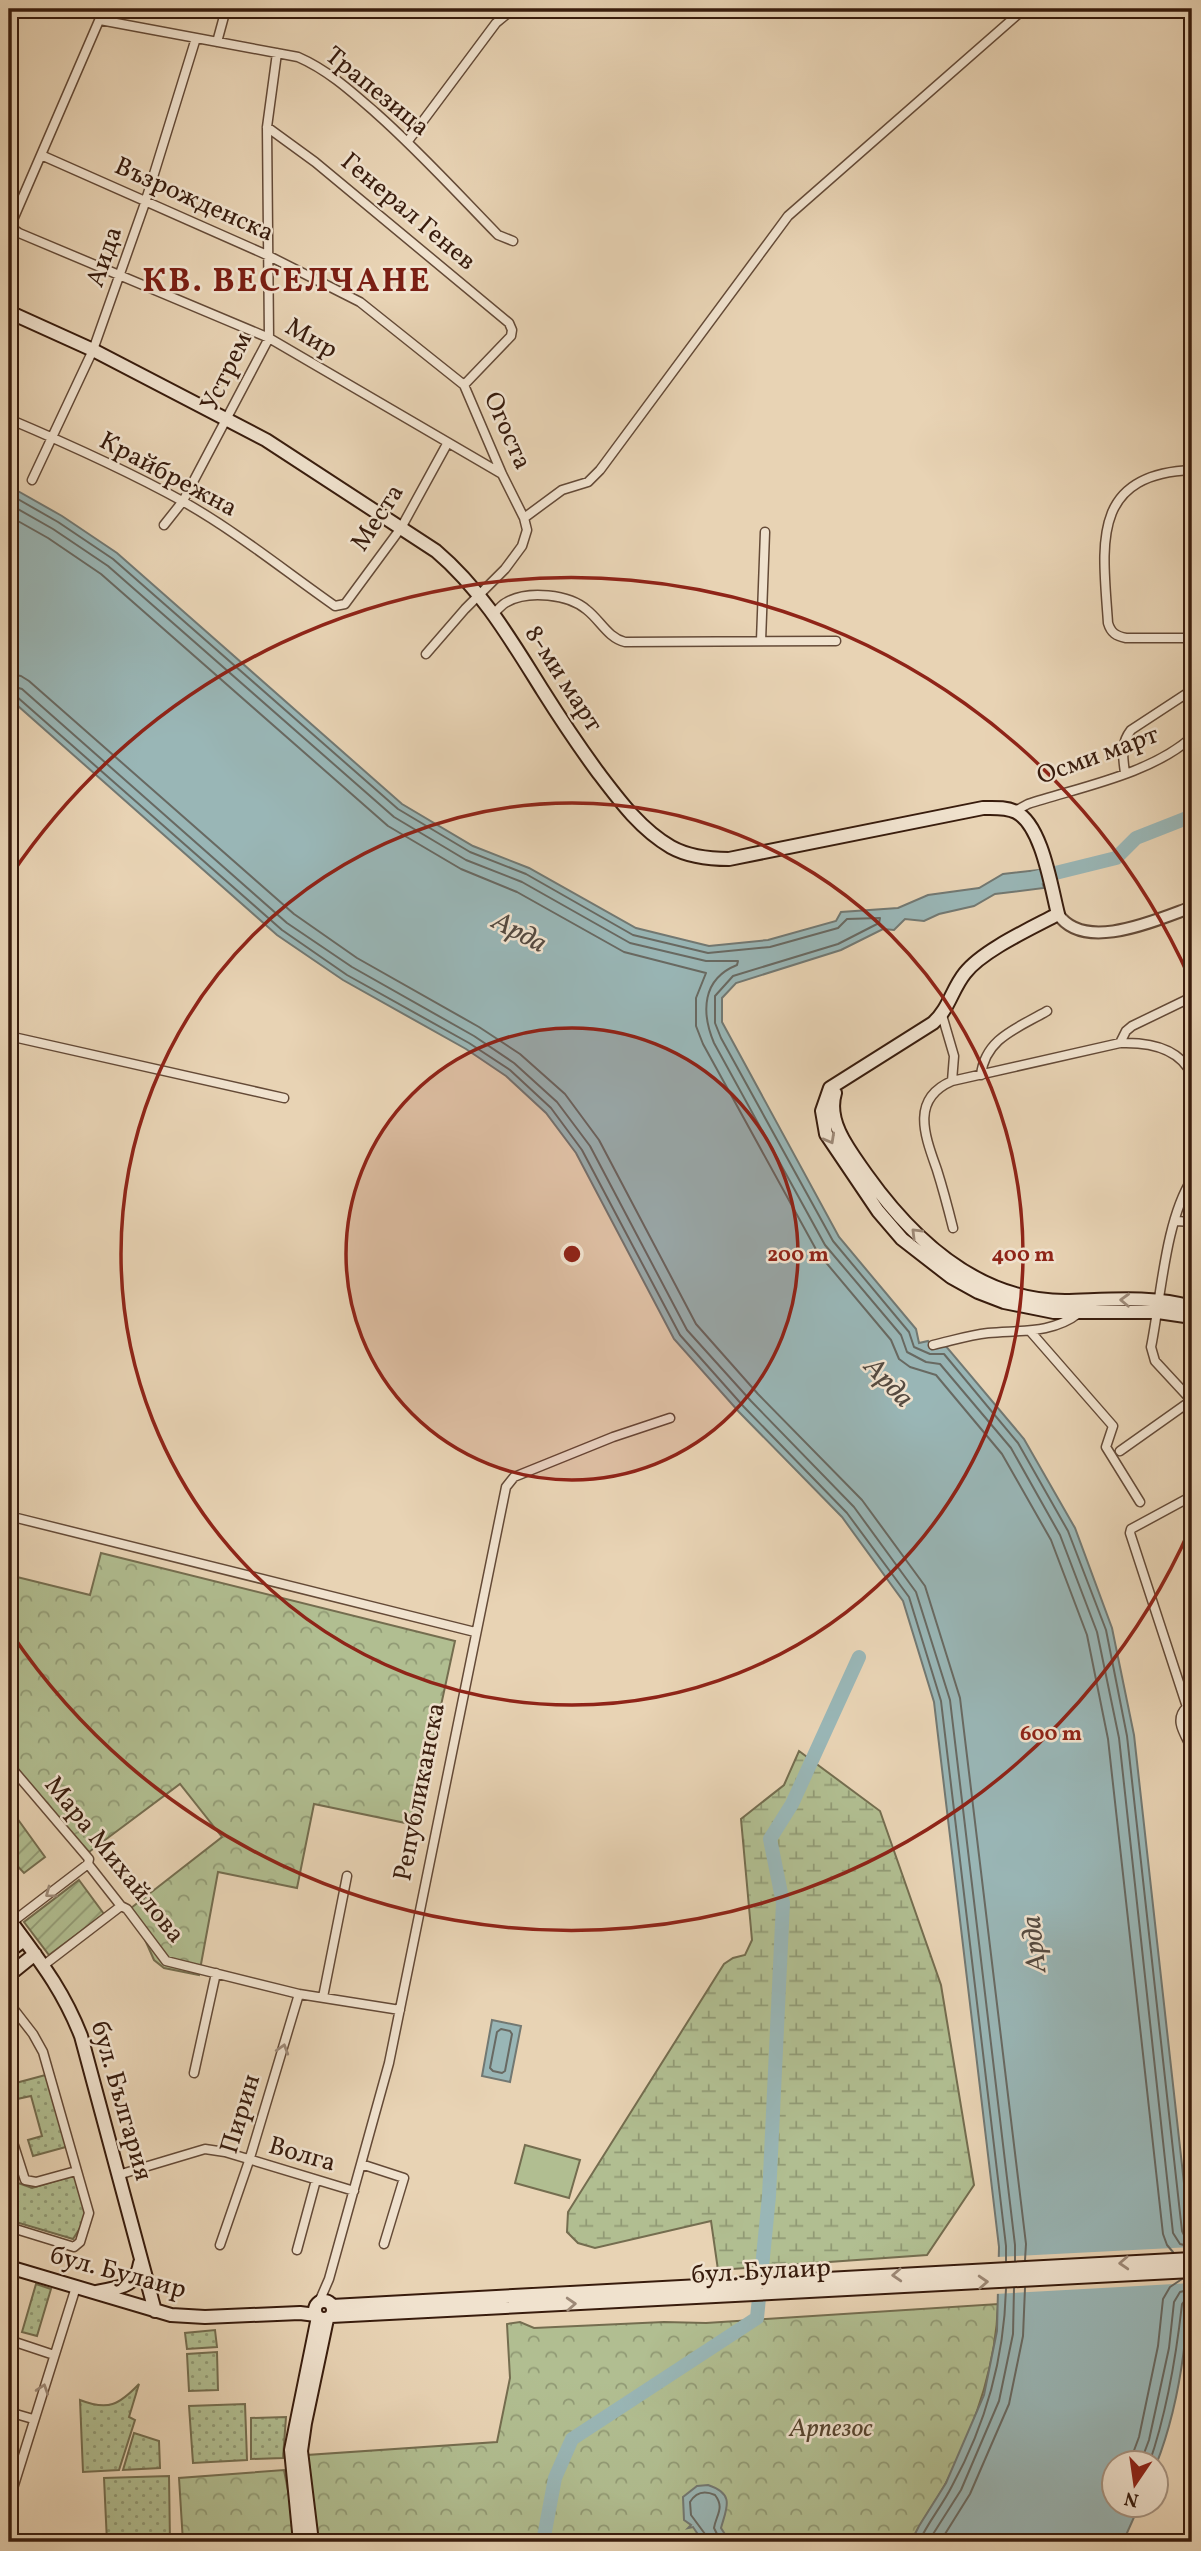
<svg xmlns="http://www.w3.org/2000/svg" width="1201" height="2551" font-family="Vollkorn,serif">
<defs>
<pattern id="grass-dots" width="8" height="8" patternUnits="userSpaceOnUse" patternTransform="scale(1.75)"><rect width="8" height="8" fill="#b1be91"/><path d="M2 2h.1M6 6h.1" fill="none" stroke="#919a75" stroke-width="1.8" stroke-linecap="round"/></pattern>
<pattern id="wetland-marsh" width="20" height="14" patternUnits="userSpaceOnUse" patternTransform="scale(1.75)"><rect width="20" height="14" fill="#b1be91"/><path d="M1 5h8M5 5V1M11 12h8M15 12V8" fill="none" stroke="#919a75"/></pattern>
<pattern id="park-crowns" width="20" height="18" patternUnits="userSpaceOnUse" patternTransform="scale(1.75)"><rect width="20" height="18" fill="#b1be91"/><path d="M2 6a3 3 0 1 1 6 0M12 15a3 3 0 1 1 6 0" fill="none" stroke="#919a75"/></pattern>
<pattern id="garden-furrows" width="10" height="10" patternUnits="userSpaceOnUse" patternTransform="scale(1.75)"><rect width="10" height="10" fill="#b1be91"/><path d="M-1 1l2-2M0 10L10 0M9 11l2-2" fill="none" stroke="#919a75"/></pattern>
</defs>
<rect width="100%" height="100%" fill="#e8d3b4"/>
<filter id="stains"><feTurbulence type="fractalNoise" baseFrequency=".00286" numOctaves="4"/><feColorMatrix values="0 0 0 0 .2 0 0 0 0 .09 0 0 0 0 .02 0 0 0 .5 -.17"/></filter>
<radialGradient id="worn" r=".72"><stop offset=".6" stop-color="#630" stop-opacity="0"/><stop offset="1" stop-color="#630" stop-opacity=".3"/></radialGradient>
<!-- grass -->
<path fill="url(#grass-dots)" stroke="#746d4f" stroke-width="2" d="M53 2073 73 2145 33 2156 28 2140 42 2136 31 2096 17 2099 12 2084Z
M15 2173 18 2183 32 2188 76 2175 87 2217 73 2239 9 2220V2175Z
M36 2284 51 2289 37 2336 22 2332Z
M215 2330 217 2347 187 2349 185 2333Z
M217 2352 218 2390 189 2391 187 2354Z
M139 2384 129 2417 135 2420 119 2470 83 2472 80 2400C108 2411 119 2405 139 2384Z
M245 2404 247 2460 193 2463 189 2406Z
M286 2417 283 2458 251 2459V2418Z
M134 2433 159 2441 160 2468 123 2470Z
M169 2476 170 2542H107L104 2478Z"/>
<!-- wetland -->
<path fill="url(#wetland-marsh)" stroke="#746d4f" stroke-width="2" d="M799 1751 880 1811 941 1985 974 2185 927 2255 718 2270 711 2221 595 2248 578 2243 567 2232 568 2212 724 1964 733 1958 745 1955 752 1940 741 1819 784 1785Z"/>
<!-- park -->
<path fill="url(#park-crowns)" stroke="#746d4f" stroke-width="2" d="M101 1553 455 1641 415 1825 314 1804 297 1888 218 1872 199 1975 164 1968 154 1960 131 1908 222 1837 180 1784 89 1852 9 1764V1575L90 1595Z
M998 2304C996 2367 975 2426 947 2481 936 2502 921 2521 911 2542H316L307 2455 497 2442 510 2378 507 2324 520 2322 534 2328 664 2322 706 2323Z
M284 2470 298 2542H183L179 2478Z"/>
<!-- garden -->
<path fill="url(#garden-furrows)" stroke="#746d4f" stroke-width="2" d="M9 1807 45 1857 24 1873 9 1857Z
M79 1880 104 1914 49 1955 24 1922Z"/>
<!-- pitch -->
<path fill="#b1be91" stroke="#746d4f" stroke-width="2" d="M525 2145 580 2160 569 2198 515 2183Z"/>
<!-- water -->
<path fill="#99b6b6" stroke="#727872" stroke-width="2" d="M9 486 62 516 117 553 402 804 473 846 529 868 636 928 709 946 768 940 836 921 841 912 898 908 928 895 979 888 1003 874 1038 870 1044 888 995 894 974 906 939 914 924 921 905 919 894 930 883 929 841 950 736 983 722 998V1022L839 1237 916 1329 919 1343 928 1341 932 1348 945 1345 1024 1439 1075 1528 1112 1628 1134 1735 1190 2237C1190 2313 1184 2394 1156 2465L1114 2464V2506H1139L1123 2542H911L919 2526 946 2483 984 2395 997 2331 999 2247 934 1702 903 1601 842 1517 739 1412 674 1339 576 1153 546 1113 506 1076 466 1049 343 980 277 935 9 698Z
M492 2020 521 2026 510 2082 482 2076Z
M708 2485C736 2494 726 2509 721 2528L730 2542 695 2541 694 2538 699 2536 693 2527 688 2528 691 2525 684 2520 683 2497 697 2486Z"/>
<!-- pier -->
<path fill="#e8d3b4" d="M1192 2247V2283L995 2294 996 2257Z"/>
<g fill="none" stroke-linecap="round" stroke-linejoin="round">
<!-- shore -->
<path stroke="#686962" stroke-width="2" d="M9 494 58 522 113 559 398 809 470 852 526 874 633 935 708 953 770 947 838 928 847 919 880 918 879 923 838 944 733 976 715 996V1023L721 1038 833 1241 909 1332 914 1347 930 1354H944L1018 1443 1068 1531 1106 1630 1127 1736 1182 2231 1185 2237 1192 2238
M9 504 53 529 108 566 394 817 466 860 522 882 630 943 706 961H738L737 965C702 979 701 1012 714 1043L825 1245 901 1335 907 1352 926 1362 940 1364 1011 1448 1060 1535 1097 1632 1119 1738 1173 2233 1180 2244 1192 2247
M9 516 48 538 101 574 388 826 461 869 517 892 624 952 706 973 696 998V1026L703 1044 818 1253 891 1340 899 1359 910 1367 936 1375 1002 1454 1051 1540 1087 1635 1108 1739 1163 2234 1167 2245 1173 2252
M9 674 21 676 29 681 294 914 357 958 479 1027 520 1054 565 1094 599 1140 696 1324 758 1394 862 1500 925 1586 960 1698 1026 2244 1025 2260
M9 685 22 689 287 923 352 967 474 1036 514 1063 557 1102 590 1146 687 1330 751 1401 854 1507 916 1592 950 1700 1015 2245V2261
M9 694 16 696 282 930 347 975 469 1043 510 1070 551 1108 582 1150 680 1335 744 1407 847 1513 909 1597 941 1701 1006 2246V2261
M501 2029 510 2031 512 2034 505 2071 502 2073 493 2071 490 2068 497 2032Z
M1129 2464 1139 2437 1158 2346 1163 2299 1170 2287 1182 2279
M1140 2464 1149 2440 1169 2348 1174 2302 1180 2292 1192 2289
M1149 2464C1167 2412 1176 2358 1182 2304L1186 2299 1192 2298
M702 2542 705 2534 691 2515 690 2502C696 2492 704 2490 715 2495 725 2508 716 2515 714 2528L721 2542
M919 2542C928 2522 942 2506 952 2486 986 2424 1004 2359 1006 2289
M928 2542 961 2490 999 2401 1013 2334 1014 2288
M940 2542 970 2494 1009 2404 1023 2336 1025 2288"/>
<!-- river -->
<path stroke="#99b6b6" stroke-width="14" d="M1023 881 1116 858 1136 838 1192 816
M543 2542 555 2478 572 2439 757 2318 769 2196 783 1903 770 1839 792 1804 859 1657"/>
<defs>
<path id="minor" d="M104 9 12 222V228L19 233 269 338 502 474
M100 20 298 57C328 70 352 92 376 113 419 151 458 194 498 235L513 241
M217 42 226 9
M267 127 315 162 509 323 512 330 511 336 464 385
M408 141 496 23 513 9
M41 155 269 256 360 302 464 385 502 474 524 518 527 530 522 546 505 569 465 609 426 654
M9 419C68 444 128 471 184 502 237 532 285 571 335 606L345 604 401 528 447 444
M1192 470C1089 474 1103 547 1108 623 1111 633 1116 636 1126 638H1192
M32 480 93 350 145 203 196 38
M524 518 562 490 588 482 600 470 788 216 1024 9
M164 525 183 501 269 338 267 127 277 53
M494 613C498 610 502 604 507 602 528 590 569 594 587 610 600 620 608 638 625 642L836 641
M761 641 765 532
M1125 773C1123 757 1120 744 1131 730L1192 690
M1015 811 1028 804C1080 787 1151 774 1192 737
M942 1015 954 1056 952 1081
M9 1036 284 1098
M1120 1043 1126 1031 1132 1026 1192 997
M981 1075C985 1038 1018 1028 1047 1011
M1176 1221 1192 1222
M953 1228C948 1208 943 1189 937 1170 925 1136 910 1099 952 1081L1120 1043C1148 1042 1179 1047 1192 1075
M1030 1331 1113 1426 1106 1447 1140 1502
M933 1345C951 1341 969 1335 988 1333 1020 1330 1052 1334 1079 1313
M1192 1401 1155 1361 1151 1347C1161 1298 1165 1221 1192 1179
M1120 1451 1192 1400
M1192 1496 1131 1529 1130 1533 1187 1707C1173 1720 1185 1734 1192 1749
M9 1516 475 1632
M9 1765 89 1859 88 1864 121 1906 127 1909 166 1961 299 1994 400 2010
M11 1923 88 1864
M44 1965 121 1906
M323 1997 347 1876
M9 2003 33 2034 43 2052 89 2213 80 2242 74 2247 9 2227
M194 2073 216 1973
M9 2130 25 2180 36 2182 76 2171
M361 2164 404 2178 384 2244
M9 2171 20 2168
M118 2175 205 2149 225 2152 354 2191
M220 2245 249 2161 299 1994
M297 2250 316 2180
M319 2302 329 2279 389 2063 506 1487 514 1477 613 1437 670 1418
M9 2340 54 2355
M9 2412 33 2419
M9 2501 76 2287"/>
<path id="tertiary" d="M1058 914C1084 953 1156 920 1192 907"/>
<path id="secondary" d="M9 312 93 350 266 440 436 551C482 590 511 640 543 691 560 718 578 745 597 771 619 800 640 829 671 847 689 857 709 859 729 859L983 808C994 808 1006 807 1016 812 1042 825 1051 887 1058 914 1032 928 983 950 965 973 952 989 949 1009 933 1023L830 1088 822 1111 826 1134 878 1211 902 1239 951 1277 978 1292 1004 1302 1054 1312H1158L1192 1317
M835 1093C826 1122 850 1151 866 1174 913 1240 978 1301 1065 1301 1107 1300 1152 1295 1192 1307
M9 1919C39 1960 62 1988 81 2036L155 2311
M9 1951 24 1940
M9 1975 35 1954
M9 2267 171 2315 205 2317 300 2313 316 2315
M96 2292C117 2287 136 2289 140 2263
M315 2310a9 9 0 1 1 18 0a9 9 0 1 1-18 0Z
M332 2306 1192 2259
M331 2316 1192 2271
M300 2542 291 2450 318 2317
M312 2542 301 2451 305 2423 327 2319"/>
</defs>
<!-- minor casing -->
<use href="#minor" stroke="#644a37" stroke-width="11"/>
<!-- tertiary casing -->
<use href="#tertiary" stroke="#644a37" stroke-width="14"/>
<!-- secondary casing -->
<use href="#secondary" stroke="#381c0d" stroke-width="16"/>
<!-- minor -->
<use href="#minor" stroke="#f0e2ce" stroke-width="8"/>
<!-- tertiary -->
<use href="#tertiary" stroke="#f0e2ce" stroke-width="10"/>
<!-- secondary -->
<use href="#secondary" stroke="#f0e2ce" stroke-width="12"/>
</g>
<!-- one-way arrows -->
<defs><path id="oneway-chevron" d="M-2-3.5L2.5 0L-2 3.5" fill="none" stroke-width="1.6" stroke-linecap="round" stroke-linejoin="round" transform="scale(1.75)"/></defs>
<g stroke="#9d8977">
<use href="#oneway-chevron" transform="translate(830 1139) rotate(61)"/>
<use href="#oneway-chevron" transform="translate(916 1233) rotate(-135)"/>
<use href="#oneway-chevron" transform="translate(1125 1300) rotate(-178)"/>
<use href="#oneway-chevron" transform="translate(50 1893) rotate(143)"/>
<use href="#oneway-chevron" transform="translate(283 2049) rotate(-73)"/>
<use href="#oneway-chevron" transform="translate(1124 2263) rotate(177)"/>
<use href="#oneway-chevron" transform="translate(897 2275) rotate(177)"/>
<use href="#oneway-chevron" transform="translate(983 2282) rotate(-3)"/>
<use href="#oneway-chevron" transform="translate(571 2304) rotate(-3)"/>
<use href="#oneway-chevron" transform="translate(43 2389) rotate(-72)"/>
</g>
<!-- distance rings -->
<circle cx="572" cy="1254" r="226" fill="#8f2418" fill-opacity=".12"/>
<g fill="none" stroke="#8f2418" stroke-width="3.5">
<circle cx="572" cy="1254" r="226"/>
<circle cx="572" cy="1254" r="451"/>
<path d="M1190 1529A677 677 0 0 1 11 1633M11 875A677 677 0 0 1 1190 979"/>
</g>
<g text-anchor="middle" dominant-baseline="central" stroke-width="5" stroke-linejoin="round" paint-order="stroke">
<!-- street labels -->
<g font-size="26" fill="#381c0d" stroke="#f0e2ce">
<text transform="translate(377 92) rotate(39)">Трапезица</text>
<text transform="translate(194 200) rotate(24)">Възрожденска</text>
<text transform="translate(408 212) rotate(40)">Генерал Генев</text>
<text transform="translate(105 257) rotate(-71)">Аида</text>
<text transform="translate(311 339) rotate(30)">Мир</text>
<text transform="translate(227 372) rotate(-64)">Устрем</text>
<text transform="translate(507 431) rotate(66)">Огоста</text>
<text transform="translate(168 475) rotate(28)">Крайбрежна</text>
<text transform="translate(378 518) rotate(-57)">Места</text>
<text transform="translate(563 679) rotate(57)">8-ми март</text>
<text transform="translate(1098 756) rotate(-20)">Осми март</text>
<text transform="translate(420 1792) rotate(-79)">Републиканска</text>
<text transform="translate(114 1860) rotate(51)">Мара Михайлова</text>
<text transform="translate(121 2101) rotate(74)">бул. България</text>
<text transform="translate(241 2114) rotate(-73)">Пирин</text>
<text transform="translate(302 2155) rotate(16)">Волга</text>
<text transform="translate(761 2272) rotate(-3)">бул. Булаир</text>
<text transform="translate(118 2273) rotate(15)">бул. Булаир</text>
</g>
<!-- park labels -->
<g font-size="26" font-style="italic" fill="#56442e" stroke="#f0e2ce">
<text x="831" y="2429">Арпезос</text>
</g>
<!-- water labels -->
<g font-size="28" font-style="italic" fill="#554a40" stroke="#f0e2ce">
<text transform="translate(519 933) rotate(28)">Арда</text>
<text transform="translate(888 1383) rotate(46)">Арда</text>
<text transform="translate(1035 1944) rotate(-96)">Арда</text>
</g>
<!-- district labels -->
<g font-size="33" font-weight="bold" letter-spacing="2" fill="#7a1f14" stroke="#f0e2ce">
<text x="287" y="283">КВ. ВЕСЕЛЧАНЕ</text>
</g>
</g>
<circle cx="572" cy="1254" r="10" fill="#8f2418" stroke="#f0e2ce" stroke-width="3.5"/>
<g font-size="21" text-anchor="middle" font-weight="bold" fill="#8f2418" stroke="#f0e2ce" stroke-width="5" stroke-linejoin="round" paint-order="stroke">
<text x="798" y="1261">200 m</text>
<text x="1023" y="1261">400 m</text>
<text x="1051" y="1740">600 m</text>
</g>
<!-- margin -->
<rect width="1201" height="2551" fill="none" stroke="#e8d3b4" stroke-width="35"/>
<rect x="10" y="10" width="1180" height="2530" fill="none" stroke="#381c0d" stroke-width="3.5"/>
<rect x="18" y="18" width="1166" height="2516" fill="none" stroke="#381c0d" stroke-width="2"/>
<!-- north arrow -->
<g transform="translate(1135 2484) rotate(193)"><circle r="33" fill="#f0e2ce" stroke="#a69381" stroke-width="2"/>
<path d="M0-5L12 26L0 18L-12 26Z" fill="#8f2418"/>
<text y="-10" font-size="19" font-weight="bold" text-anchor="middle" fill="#381c0d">N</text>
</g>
<rect width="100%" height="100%" filter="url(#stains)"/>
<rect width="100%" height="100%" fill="url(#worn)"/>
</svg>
